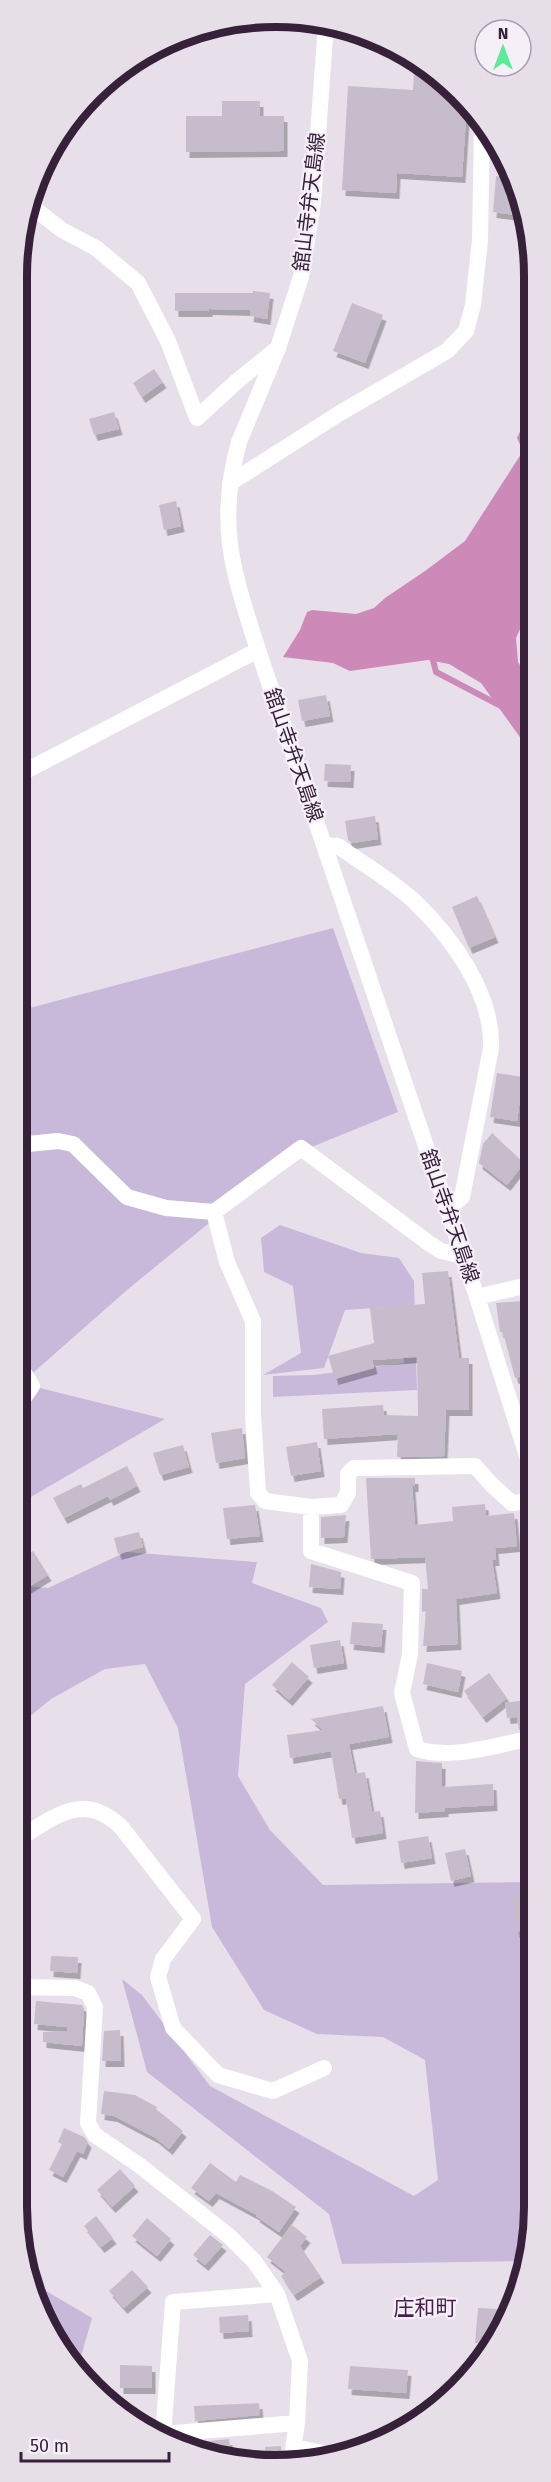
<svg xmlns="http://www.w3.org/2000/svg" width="551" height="2482" font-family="'Fira Sans','Noto Sans JP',sans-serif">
<defs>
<filter id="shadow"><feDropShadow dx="3.5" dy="6" stdDeviation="0" flood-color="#0004"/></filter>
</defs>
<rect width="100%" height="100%" fill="#e7e0ea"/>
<!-- green -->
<path fill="#c8b9db" d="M333 928 398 1112 309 1148H301L127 1290 17 1387 18 1011Z
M280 1225 361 1253 399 1258 414 1281 417 1390 273 1397V1376L314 1375 404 1363V1306L345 1310 324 1368 263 1375 301 1353 293 1286 264 1272 261 1238Z
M32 1386 165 1419 17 1505V1403Z
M126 1552 257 1562 252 1583 321 1608 328 1622 245 1684 238 1776 270 1830 323 1885 532 1882V2241L525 2261 342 2264 329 2214 147 2072 122 1979 142 1995 210 2086 414 2196 438 2180 425 2060 383 2037 317 2034 264 2010 212 1927 178 1728 145 1664 105 1669 51 1699 17 1727V1585L48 1588Z
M31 2282 92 2318 77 2371 36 2305Z"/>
<!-- water -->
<path fill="#cd8ab8" d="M532 406V603L516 638 518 662 532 684V754L481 683 449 664 428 660 350 671 333 663 283 657 300 630 307 612 312 610 356 614 374 608 385 598 425 571 465 541 523 451 517 438Z"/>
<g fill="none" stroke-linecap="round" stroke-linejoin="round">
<!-- stream -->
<path stroke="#cd8ab8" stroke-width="6" d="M437 656 433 660 436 672 501 706"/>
</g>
<!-- building -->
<path fill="#c7bccb" filter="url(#shadow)" d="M414 70H428L459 93 467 103 462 177 397 173 396 193 342 190 348 86 413 90Z
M222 101H260V116H284V151L186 152V116H222Z
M496 176 513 178 525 216 493 212Z
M253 291 270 293 267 319 250 316 251 310 209 309V311H175V293H253Z
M352 303 383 315 365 363 333 351Z
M154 369 163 382 142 397 133 383Z
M114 412 119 429 94 435 89 419Z
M176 501 181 526 164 530 159 505Z
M326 695 330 716 302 721 298 700Z
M325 764 351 765 350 782 324 781Z
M375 816 378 839 352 843 348 840 345 821Z
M477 896 495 937 469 948 452 907Z
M497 1073 523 1077 517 1121 490 1117Z
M492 1133 524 1163 507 1185 479 1163 483 1144Z
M448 1271 459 1358H469V1410H446L444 1456 397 1457 398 1434 324 1439 322 1409 383 1405 384 1415 418 1416 417 1357 372 1360 374 1368 335 1379 328 1356 374 1343 370 1308 425 1304 422 1273Z
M523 1301 528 1341 532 1340V1374L515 1378 503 1332H500L496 1303Z
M242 1428 245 1458 216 1463 211 1433Z
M317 1442 321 1471 291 1476 286 1447Z
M183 1445 189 1467 160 1475 153 1453Z
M127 1466 137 1486 110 1500 108 1496 64 1518 53 1498 81 1484 83 1488Z
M366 1478H415V1486H412L415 1525 453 1521 452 1507 485 1504 486 1516 514 1513 517 1546 495 1548 496 1560H492L497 1593 456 1599 458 1644 423 1646 426 1611 422 1612V1589H428L425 1557 371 1559Z
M255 1505 260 1536 227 1539 223 1508Z
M346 1515 344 1537 321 1538V1517Z
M139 1532 143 1547 118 1554 114 1538Z
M33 1551 48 1575 27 1588 17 1572V1561Z
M311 1564 341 1572 340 1589 309 1587Z
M352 1622 383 1624 381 1647 350 1644Z
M340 1640 344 1663 314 1668 310 1645Z
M292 1662 309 1677 289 1700 272 1685Z
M427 1663 462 1671 458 1692 423 1684Z
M489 1673 507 1698 483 1717 464 1691Z
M532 1699V1728L519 1730 517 1717 507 1718 505 1703Z
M383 1706 389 1737 349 1744 355 1774 365 1772 372 1812 380 1811 383 1833 352 1838 346 1798 339 1799 331 1751 290 1758 287 1735 323 1730 311 1719Z
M416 1761 442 1763V1787L493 1784 494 1805 445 1808V1811L415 1813Z
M428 1836 432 1858 401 1863 398 1841Z
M465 1849 471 1876 451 1881 445 1853Z
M532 1891V1930L516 1932 512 1894Z
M51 1956 78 1957 77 1973 50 1971Z
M36 2001 82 2005 84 2009 82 2046 43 2042V2032L67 2031V2027L34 2024Z
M120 2030 121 2061H102L104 2031Z
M104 2091 135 2095 157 2107 156 2109 183 2131 169 2149 156 2138 114 2116 101 2114Z
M64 2128 84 2137 88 2142 83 2154 77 2151 63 2177 49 2170 62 2144 58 2142Z
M210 2163 236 2182 240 2175 272 2191 296 2207 279 2232 256 2216 257 2215 216 2193 209 2201 191 2188Z
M120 2169 135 2186 112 2207 97 2190Z
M96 2216 113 2238 101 2247 84 2226Z
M147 2218 171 2239 157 2256 132 2236Z
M292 2225 307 2237 300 2246 321 2277 294 2295 281 2276 286 2272 267 2257Z
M210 2235 223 2245 205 2265 193 2255Z
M132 2270 148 2287 124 2308 109 2291Z
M478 2308 499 2309 496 2340 493 2344 475 2343Z
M248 2315 249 2331 220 2333 219 2317Z
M120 2365 152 2366V2388H120Z
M350 2366 408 2370 406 2393 348 2389Z
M259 2403 260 2415 195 2421 194 2406Z
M229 2439 231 2458 200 2449V2442Z
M281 2446V2463L266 2464 265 2447Z"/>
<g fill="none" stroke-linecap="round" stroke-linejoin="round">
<!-- minor -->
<path stroke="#fff" stroke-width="16" d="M31 206 62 230 96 248 138 283 168 341 197 418 236 382 278 348
M230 483 340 413 447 351 466 331 473 305 480 240 482 124
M18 775 258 650
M324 845 338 846C362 863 391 880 413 900 452 937 493 993 491 1048L462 1197 447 1209
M18 1145 58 1141 73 1144 127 1197 166 1208 214 1212 227 1262 253 1321V1415L258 1493 265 1501 311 1507 341 1505 348 1493V1474L354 1468 475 1466 492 1485 512 1503 532 1501
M214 1212 301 1148 430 1244 441 1251 463 1256
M477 1297 532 1284
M17 1408 32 1386 17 1361
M311 1507V1551L412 1583 410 1654 402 1693 417 1749C453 1760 497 1745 532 1738
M17 1840C54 1817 84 1790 122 1828L193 1919 163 1959 158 1977 173 2028 218 2075 273 2091 324 2068
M17 1987 75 1988 88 1993 95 2007 88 2123 95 2135 139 2165 229 2236 254 2261 277 2294 300 2361 297 2423 291 2462
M423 2417 437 2400 450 2393
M163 2436 173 2302 277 2294
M159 2437 175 2433 297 2423
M294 2447 341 2457"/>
<!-- secondary -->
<path stroke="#fff" stroke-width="16" d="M326 24 313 203 301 277 278 348 239 442C216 524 233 572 258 650L477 1297 532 1472"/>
</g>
<g text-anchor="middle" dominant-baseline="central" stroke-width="4.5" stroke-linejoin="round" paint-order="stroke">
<!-- street labels -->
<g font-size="20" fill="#37213a" stroke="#f5f0f7">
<text transform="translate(309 202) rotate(-83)">舘山寺弁天島線</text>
<text transform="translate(294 755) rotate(71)">舘山寺弁天島線</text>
<text transform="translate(450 1216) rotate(71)">舘山寺弁天島線</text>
</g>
<!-- neighbourhood labels -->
<g font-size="21" fill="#471e4b" stroke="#f5f0f7">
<text x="425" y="2308">庄和町</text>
</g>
</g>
<!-- crop -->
<path d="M0 0H551V2482H0ZM275 27H276A248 248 0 0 1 524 275V2207A248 248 0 0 1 276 2455H275A248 248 0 0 1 27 2207V275A248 248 0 0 1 275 27Z" fill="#e6dfe8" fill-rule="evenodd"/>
<path fill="none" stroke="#37213a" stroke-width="8" d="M275 27H276A248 248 0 0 1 524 275V2207A248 248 0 0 1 276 2455H275A248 248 0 0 1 27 2207V275A248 248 0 0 1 275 27Z"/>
<!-- north arrow -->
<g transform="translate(503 48)"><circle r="28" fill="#f5f0f7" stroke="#a99dab" stroke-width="1.5"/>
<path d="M0-4.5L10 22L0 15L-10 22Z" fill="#5deb98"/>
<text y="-9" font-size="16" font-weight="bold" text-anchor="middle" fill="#37213a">N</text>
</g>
<!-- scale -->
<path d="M21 2452v9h148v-9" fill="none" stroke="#37213a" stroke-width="3"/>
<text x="30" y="2452" font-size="18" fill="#37213a" stroke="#f5f0f7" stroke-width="4.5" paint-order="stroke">50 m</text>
</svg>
